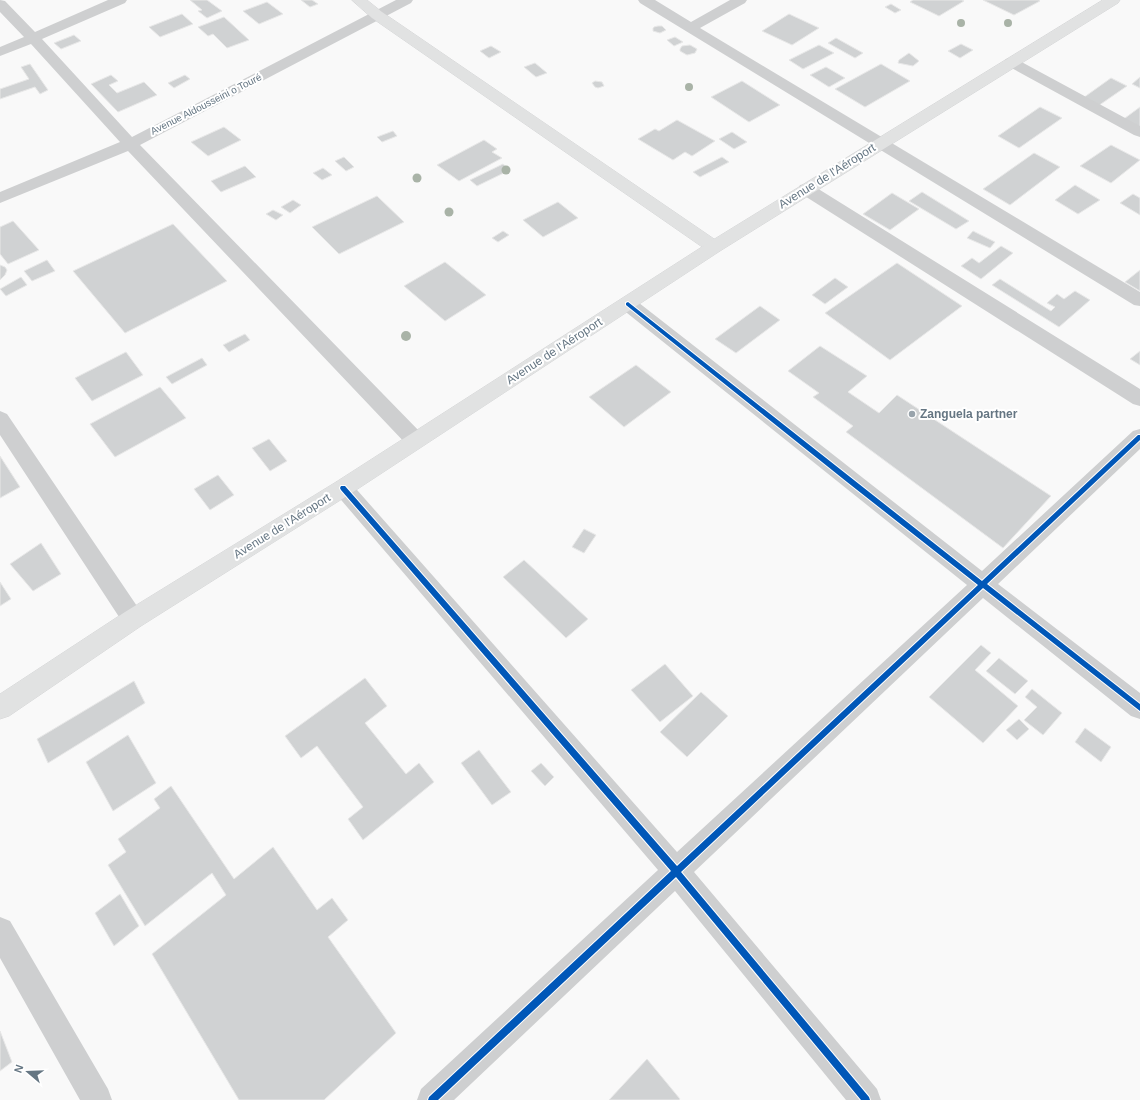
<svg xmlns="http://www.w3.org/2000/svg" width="1140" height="1100" font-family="Arial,sans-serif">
<rect width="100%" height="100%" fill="#f9f9f9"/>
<!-- building -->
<path fill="#d0d2d3" stroke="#e8e8e8" d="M190 0H207L222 11 207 18 198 11 202 10Z
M301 0H312L318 4 310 7Z
M913 0H962L964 1 939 16 910 2Z
M983 0H1039L1040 1 1014 15Z
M267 2 283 14 259 24 243 11Z
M891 4 901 10 895 13 885 7Z
M182 14 193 24 160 37 149 27Z
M789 14 819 28 792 45 762 31Z
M224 17 249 40 227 48 213 34 208 36 198 27Z
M658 26H662L666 30 660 33 653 31V28L654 27Z
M74 35 81 41 61 49 54 43Z
M675 37 683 42 674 46 667 40Z
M836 38 863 53 855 58 828 43Z
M961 44 973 50 960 58 948 51Z
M690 45 697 49 695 53 687 55 680 51V49L682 46Z
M819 45 834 53 803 69 789 60Z
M491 46 501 52 489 58 480 51Z
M909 53 919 61 913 66 898 63 899 60Z
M535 63 547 73 536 77 524 67Z
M30 64 48 90 40 94 35 87 0 99V89L29 79 21 67Z
M881 64 910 81 865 107 835 89Z
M826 67 845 78 829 87 810 75Z
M111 75 118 81 109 85 117 93 144 82 157 95 118 112 91 84Z
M185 75 190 79 174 88 168 83Z
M1140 77V88L1132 84Z
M1111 78 1127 86 1098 106 1083 98Z
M595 81 602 82 604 86 598 88 595 87 592 83Z
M742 81 780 105 749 122 711 97Z
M1040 107 1062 118 1019 148 998 136Z
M1140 107V130L1121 121Z
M677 120 715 141 692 156 685 152 673 160 638 139 655 129 659 131Z
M224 127 241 140 208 156 191 142Z
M393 131 397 136 382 142 377 137Z
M732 132 747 142 734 149 719 139Z
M484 140 497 149 492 152 502 158 459 181 437 165Z
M1111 145 1140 160 1111 183 1080 166Z
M1034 153 1060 167 1010 205 983 189Z
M344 157 354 167 346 171 335 161Z
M722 157 729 162 700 177 693 172Z
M503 164 510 170 477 186 470 180Z
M245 166 256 177 221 192 211 181Z
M323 168 332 175 322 180 313 173Z
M1075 185 1100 200 1078 214 1055 200Z
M922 192 969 221 956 229 909 201Z
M892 193 919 209 890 230 863 214Z
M1133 194 1140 198V215L1120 203Z
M377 196 404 222 339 254 312 227Z
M293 200 301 205 290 213 281 207Z
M558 202 578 218 543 237 523 220Z
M273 210 283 215 276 220 266 214Z
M13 221 39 250 8 264 0 254V227Z
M173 224 227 281 125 333 73 271Z
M503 231 509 235 498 242 492 238Z
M973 231 995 242 990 248 967 238Z
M1001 246 1013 253 981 279 961 266 972 258 979 263Z
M47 260 55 271 32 281 24 271Z
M445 262 486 295 445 321 404 286Z
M897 263 962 306 890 360 825 313Z
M0 265 5 267 7 270 5 275 0 280Z
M1140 270V291L1125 282Z
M21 277 27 285 6 296 0 289Z
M835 278 848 287 825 304 812 295Z
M1000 279 1051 311 1055 307 1047 303 1057 294 1064 299 1075 291 1090 300 1059 327 992 285Z
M760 306 780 320 736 353 715 339Z
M245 334 250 340 229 352 223 345Z
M820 346 867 376 848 392 879 413 897 395 1051 496 1003 548 846 432 853 426 813 397 819 393 788 371Z
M1140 351V365L1130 359Z
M126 352 143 375 92 401 75 378Z
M202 358 207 365 172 384 166 377Z
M636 365 671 392 624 427 589 397Z
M160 387 186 418 115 457 90 424Z
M269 439 287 461 270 471 252 448Z
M0 456 20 487 0 498Z
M218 475 234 495 210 510 194 489Z
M584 529 596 535 584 553 572 547Z
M41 543 61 574 33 591 10 564Z
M524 560 588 619 566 638 503 577Z
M0 582 11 599 0 606Z
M981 645 991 653 975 670 1018 706 983 743 929 697Z
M999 658 1028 681 1015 694 986 671Z
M665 664 693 696 660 722 631 690Z
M365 678 387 706 365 723 406 774 419 763 434 782 363 840 348 819 363 807 317 746 301 758 285 736Z
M134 681 145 703 48 763 37 739Z
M1032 689 1062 713 1043 735 1024 720 1037 707 1025 697Z
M701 692 728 716 687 757 660 732Z
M1019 719 1029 729 1017 740 1006 730Z
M1085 728 1111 747 1101 762 1075 742Z
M128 735 156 783 113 811 86 762Z
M479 750 511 792 492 805 461 763Z
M541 763 554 777 545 786 531 771Z
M171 786 234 879 273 847 317 910 332 898 348 920 328 937 396 1033 324 1100H239L152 954 226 895 212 873 145 926 108 865 126 852 118 839 160 808 154 799Z
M120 894 139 926 114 946 95 913Z
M0 1031 12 1062 0 1071Z
M647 1059 680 1099 679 1100H609Z"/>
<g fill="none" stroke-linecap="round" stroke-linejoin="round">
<defs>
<path id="secondary" d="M352 0H367L382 12 720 243 723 247 720 251 714 253 708 251 372 18Z"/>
<path id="primary" d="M1103 0H1120L1118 3 720 251 350 494 141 626 9 716 0 719V694L125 612 336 482 708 243Z"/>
</defs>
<!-- secondary casing -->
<use href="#secondary" stroke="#d5d6d7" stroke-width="1"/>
<!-- primary casing -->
<use href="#primary" stroke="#d5d6d7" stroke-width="1"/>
<!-- street -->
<path fill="#cecfd0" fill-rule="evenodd" d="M0 0 5 1 35 32 108 0H127L125 3 42 39 132 137 396 0H413L411 3 140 145 422 434 425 440 422 446 415 448 408 446 128 151 0 203V192L120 142 31 44 0 56V47L24 37 0 12Z
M638 0H655L691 22 730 0H747L745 3 700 28 1140 292V306L1134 305 640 3Z
M1011 58 1016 59 1140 126V137L1134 135 1006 65 1004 62 1006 59Z
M806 184 812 185 1140 389V406L1133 404 800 193 798 189 800 185Z
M628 298 634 299 982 571 1133 431 1140 429V449L998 584 1140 693V719L1131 716 983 598 694 872 877 1089 881 1100H846L675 891 454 1100H417L421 1089 658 870 336 494 332 488 336 482 343 479 350 482 677 852 967 585 622 309 619 304 622 299Z
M0 411 7 414 141 612 145 619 141 626 133 629 125 626 0 435Z
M0 917 10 921 108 1089 112 1100H80L0 958Z"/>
<!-- secondary -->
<use href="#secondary" fill="#e1e2e2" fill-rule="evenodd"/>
<!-- primary -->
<use href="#primary" fill="#e1e2e2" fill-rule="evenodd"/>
<defs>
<path id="cycleway" d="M628 302 982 581 1138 435H1140V440L987 584 1140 704V711L983 588 681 872 869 1097 870 1100H861L676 877 438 1100H428L429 1097 671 871 341 490 340 488 341 486H345L677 866 978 585 847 482 626 305V303Z"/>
</defs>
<!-- cycleway casing -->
<use href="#cycleway" stroke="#fff" stroke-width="2"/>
<!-- cycleway -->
<use href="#cycleway" fill="#0057b8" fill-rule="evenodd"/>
</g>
<!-- trees -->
<g fill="#a9b3a7">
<circle cx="961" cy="23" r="4"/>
<circle cx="1008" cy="23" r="4"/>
<circle cx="689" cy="87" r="4"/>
<circle cx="506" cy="170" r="4.5"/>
<circle cx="417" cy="178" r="4.5"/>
<circle cx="449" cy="212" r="4.5"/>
<circle cx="406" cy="336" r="5"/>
</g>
<!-- markers -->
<circle fill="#99a4ac" stroke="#fff" stroke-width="1.5" cx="912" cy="414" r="4"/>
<g text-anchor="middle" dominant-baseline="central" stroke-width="4" stroke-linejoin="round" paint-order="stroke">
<!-- far-street labels -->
<g font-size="10" fill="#657683" stroke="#fff">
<text transform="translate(206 104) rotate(-27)">Avenue Aldousseini o Touré</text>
</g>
<!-- street labels -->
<g font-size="12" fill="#657683" stroke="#fff">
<text transform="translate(827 176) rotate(-32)">Avenue de l'Aéroport</text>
<text transform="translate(554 351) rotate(-33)">Avenue de l'Aéroport</text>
<text transform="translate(282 526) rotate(-32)">Avenue de l'Aéroport</text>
</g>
<!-- poi labels -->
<g font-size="12" font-weight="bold" fill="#657683" stroke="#fff" text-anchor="start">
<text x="920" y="414">Zanguela partner</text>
</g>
</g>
<!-- north arrow -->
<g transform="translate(28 1072) rotate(289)" stroke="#ffffff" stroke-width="3" paint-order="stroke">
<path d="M0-3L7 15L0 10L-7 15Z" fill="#657683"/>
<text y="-6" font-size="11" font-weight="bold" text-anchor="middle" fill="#657683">N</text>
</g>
</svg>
